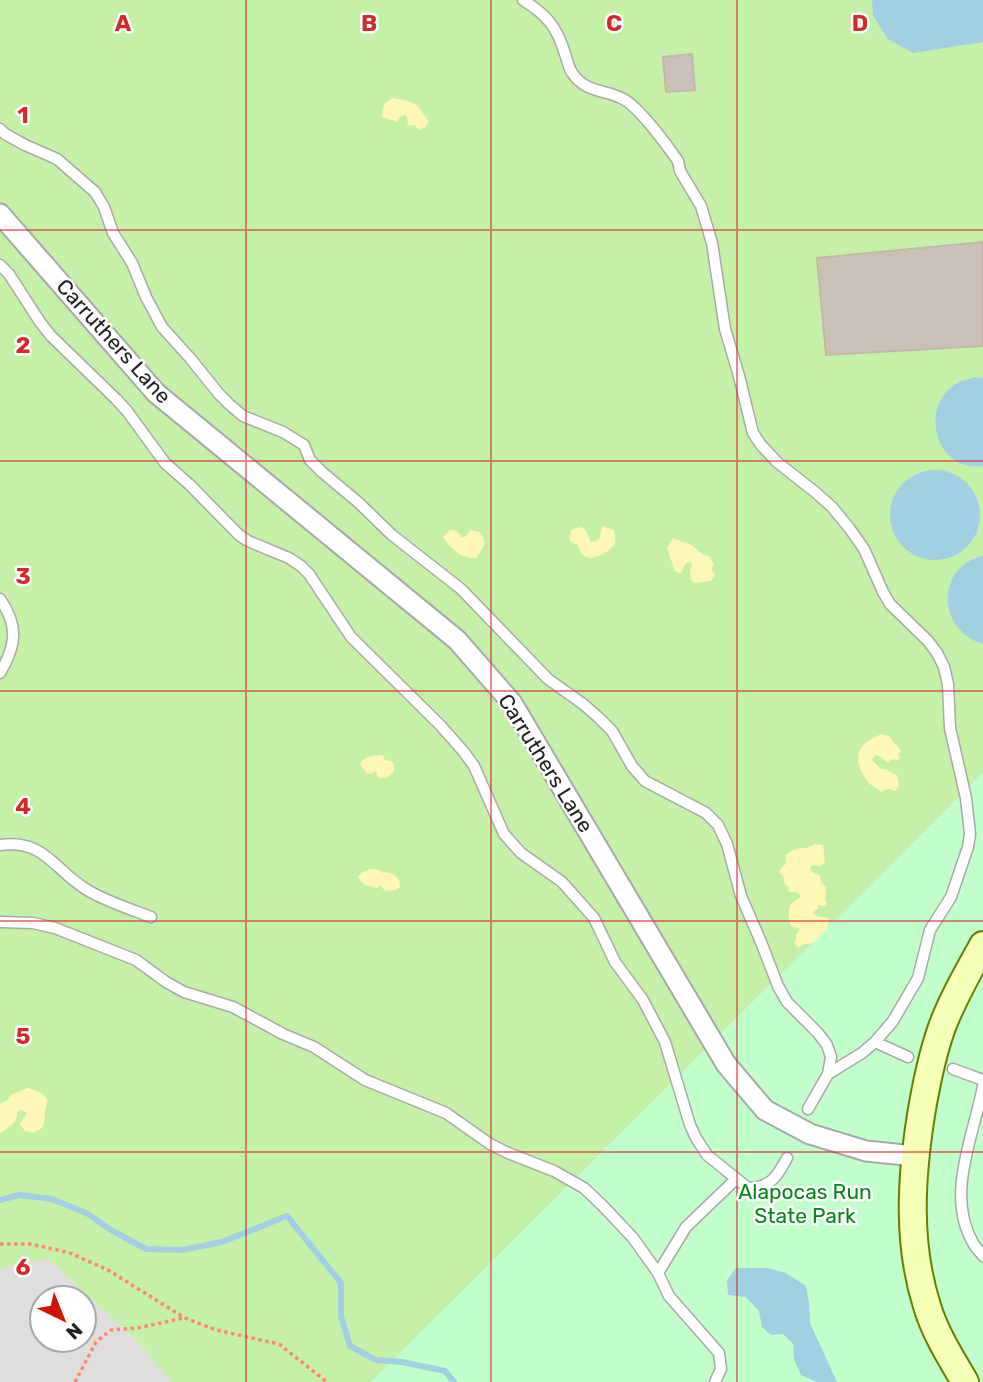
<svg xmlns="http://www.w3.org/2000/svg" width="983" height="1382" font-family="Rubik,sans-serif">
<rect width="100%" height="100%" fill="#f2efe6"/>
<!-- residential -->
<path fill="#dfdedd" fill-rule="evenodd" d="M47 1258 135 1339 172 1382H0V1269ZM42 1298H84V1340H42Z"/>
<!-- grass -->
<path fill="#c5f0a8" d="M0 0H983V773L371 1382H172L135 1339 47 1258 0 1269Z"/>
<!-- sand -->
<path fill="#fff7b7" d="M392 98C404 100 414 100 421 110 424 114 426 118 429 121L426 127 420 130 414 125H408L407 117 405 115 400 116 397 122 382 117 384 104Z
M604 526 614 531C617 544 615 547 603 554 591 560 582 561 578 545L571 542 569 539 571 530C585 524 585 528 590 541L594 542 600 538 601 529Z
M450 530H455L462 537H465L470 530 480 532C489 546 482 546 477 558 462 560 451 549 443 537Z
M673 538C679 541 684 542 689 544 698 548 699 555 709 556L714 565 711 569 715 575 711 581 694 583 691 579 690 569 692 565 690 562 685 564 681 574 675 571 667 548Z
M882 734 889 736C892 741 898 745 901 751L898 754 900 757 898 760 892 759 889 762H886L882 757 875 755 872 760 881 769H885L897 775 899 786 896 791 888 789 881 792C877 788 871 786 868 782 851 760 856 743 882 734Z
M383 755 384 759C391 763 396 758 394 772L386 778H378L376 771 370 774 366 772 360 764C365 755 374 756 383 755Z
M815 844 823 845 825 862 821 866 812 865 810 868 812 872 820 876 821 882 826 887 825 900 827 904 825 906 818 905V909L814 911V914L819 917 829 918 828 927 832 929 815 946 812 943 805 944 798 948 794 943 796 940V935L801 929 792 927C787 915 786 904 800 898V895L798 893 790 892 788 890 789 888 784 883V877L780 873V869L785 865 786 855C799 844 804 852 815 844Z
M371 869 380 870 383 873 386 872C395 874 400 877 400 887 396 892 391 891 384 890L380 885 377 888 363 884 358 877 361 873Z
M28 1088C33 1089 45 1093 47 1100 48 1103 46 1107 45 1111 44 1123 47 1127 33 1133L25 1131 20 1124 27 1113 22 1110 18 1111C17 1114 17 1117 16 1119 14 1126 4 1129 0 1134V1104L10 1099 8 1097 12 1094Z"/>
<!-- park -->
<path fill="#c1ffcb" d="M983 773V1382H371Z"/>
<!-- water -->
<path fill="#a3cfe3" d="M872 0H983V42L913 53 888 39 873 16Z
M975 377 983 378V466C935 473 917 405 959 382 964 380 970 379 975 377Z
M890 515a45 45 0 1 1 90 0a45 45 0 1 1-90 0Z
M983 556V644C936 630 936 566 983 556Z
M736 1268H767L786 1273 806 1286 809 1302 810 1323 837 1382H817L801 1375 794 1359 793 1344 783 1334 771 1335 762 1327 759 1311 746 1297 728 1295 727 1280Z"/>
<g fill="none" stroke-linecap="round" stroke-linejoin="round">
<!-- stream -->
<path stroke="#a3cfe3" stroke-width="6" d="M0 1200 19 1195 52 1199 88 1214 111 1230 146 1249 182 1250 222 1242 287 1216 341 1283V1316L350 1346 376 1360 402 1362 445 1371 454 1382"/>
</g>
<!-- building -->
<path fill="#cac2b9" stroke="#c5b7a7" stroke-width="2" d="M692 54 695 90 666 92 663 57Z
M983 242V346L826 355 817 258Z"/>
<g fill="none" stroke-linecap="round" stroke-linejoin="round">
<defs>
<path id="lane" d="M523 0C547 15 557 27 565 54 568 61 568 68 573 74 587 94 607 89 625 100 641 110 667 145 678 161L680 171 701 206 712 243 725 329 739 376 753 433 761 445 777 462 815 492 832 507 850 529 864 549 883 592 890 604 928 641 937 653 944 667 948 684 950 728 966 798 970 834 968 847 951 897 930 930 918 978 893 1021 875 1042 862 1053 828 1074
M0 129 5 134 25 145 57 159 95 192 104 207 113 233 132 263 146 297 162 327 190 358 219 394 230 405 243 416 283 432 304 445 310 460 322 472 359 503 392 535 461 589 548 679 583 704 598 717 612 731 632 766 645 781 706 813 718 825 727 844 741 896 761 942 778 986 787 1002 818 1033 827 1045 831 1057 828 1074 808 1109
M0 265 9 274 40 322 51 336 116 399 127 411 165 463 190 485 239 535 248 541 289 558 301 566 309 574 351 637 440 725 463 751 474 766 504 834 521 853 562 882 594 918 615 962 643 1000 665 1042 690 1125 696 1138 707 1155 748 1188C771 1187 777 1177 787 1158
M0 599C19 626 16 646 0 673
M0 845C46 839 54 871 89 891 108 902 130 909 151 917
M0 922 33 923 55 928 136 960 166 982 184 992 233 1007 283 1034 314 1047 365 1080 446 1113 490 1144 508 1153 554 1171 584 1188 603 1206 633 1238 658 1273 669 1296 719 1353 721 1369 715 1382
M875 1042 908 1057
M953 1069 983 1080
M983 1086C974 1136 945 1194 973 1243 975 1247 980 1252 983 1256
M658 1273 686 1227 736 1179"/>
<path id="street" d="M0 214 156 393 457 640 512 703 726 1064 765 1110 810 1134 866 1151 915 1156"/>
<path id="secondary" d="M965 1382C951 1358 935 1333 927 1306 907 1243 911 1179 921 1115 926 1085 932 1055 942 1027 953 998 968 972 983 945"/>
</defs>
<!-- lane casing -->
<use href="#lane" stroke="#a8a8a8" stroke-width="13"/>
<!-- street casing -->
<use href="#street" stroke="#a8a8a8" stroke-width="23"/>
<!-- secondary casing -->
<use href="#secondary" stroke="#667f00" stroke-width="30"/>
<!-- path -->
<path stroke="#ff876a" stroke-width="3.5" stroke-dasharray="3.5 3.5" stroke-linecap="butt" d="M0 1244H31L70 1253 108 1270 185 1318 216 1330 279 1344 327 1382
M75 1382 96 1342 111 1330 138 1328 183 1318"/>
<!-- lane -->
<use href="#lane" stroke="#fff" stroke-width="10"/>
<!-- street -->
<use href="#street" stroke="#fff" stroke-width="19"/>
<!-- secondary -->
<use href="#secondary" stroke="#f5ffb7" stroke-width="26"/>
</g>
<!-- grid -->
<path fill="none" stroke="#d62828" stroke-width="2" stroke-opacity="0.55" d="M246 0V1382M491 0V1382M737 0V1382M0 230H983M0 461H983M0 691H983M0 921H983M0 1152H983"/>
<g text-anchor="middle" dominant-baseline="central" stroke-width="5" stroke-linejoin="round" paint-order="stroke">
<!-- street labels -->
<g font-size="21" fill="#212121" stroke="#fff">
<text transform="translate(114 341) rotate(48)">Carruthers Lane</text>
<text transform="translate(546 763) rotate(58)">Carruthers Lane</text>
</g>
<!-- park labels -->
<g font-size="21" fill="#028619" stroke="#fff">
<text x="805" y="1191">Alapocas Run<tspan x="805" dy="24">State Park</tspan></text>
</g>
</g>
<g font-size="23" text-anchor="middle" font-weight="bold" fill="#d62828" stroke="#fff" stroke-width="5" stroke-linejoin="round" paint-order="stroke">
<text x="123" y="31">A</text>
<text x="369" y="31">B</text>
<text x="614" y="31">C</text>
<text x="860" y="31">D</text>
<text x="23" y="123">1</text>
<text x="23" y="353">2</text>
<text x="23" y="584">3</text>
<text x="23" y="814">4</text>
<text x="23" y="1044">5</text>
<text x="23" y="1275">6</text>
</g>
<!-- north arrow -->
<g transform="translate(63 1319) rotate(137)"><circle r="33" fill="#ffffff" stroke="#a6a6a6" stroke-width="2"/>
<path d="M0-5L12 26L0 18L-12 26Z" fill="#d11200"/>
<text y="-10" font-size="19" font-weight="bold" text-anchor="middle" fill="#212121">N</text>
</g>
</svg>
